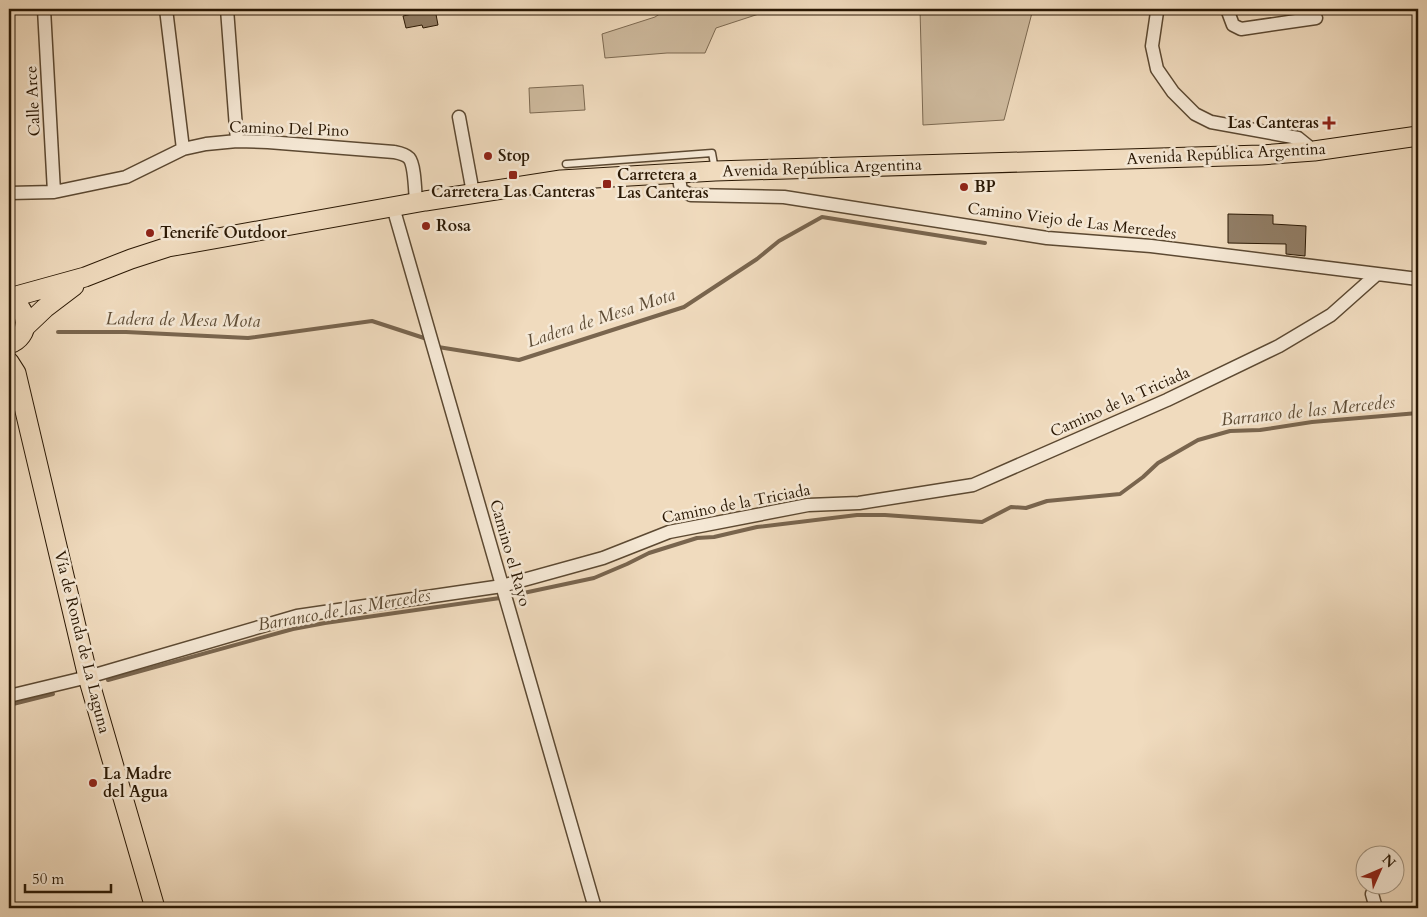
<svg xmlns="http://www.w3.org/2000/svg" width="1427" height="917" font-family="Cardo,serif">
<rect width="100%" height="100%" fill="#f0dbbe"/>
<filter id="stains"><feTurbulence type="fractalNoise" baseFrequency=".004" numOctaves="4"/><feColorMatrix values="0 0 0 0 .2 0 0 0 0 .09 0 0 0 0 .02 0 0 0 .5 -.17"/></filter>
<radialGradient id="worn" r=".72"><stop offset=".6" stop-color="#630" stop-opacity="0"/><stop offset="1" stop-color="#630" stop-opacity=".3"/></radialGradient>
<!-- green -->
<path fill="#ceba9e" stroke="#7c6951" d="M667 9H774L716 28 705 53H667L605 58 602 34 655 17Z
M920 9H1033L1004 120 923 125Z
M583 85 585 110 530 113 529 88Z
M9 307 12 309 18 326 9 335Z"/>
<g fill="none" stroke-linecap="round" stroke-linejoin="round">
<!-- stream -->
<path stroke="#79654e" stroke-width="4" d="M58 332H126L248 338 372 321 424 338
M438 347 519 360 684 307 757 259 779 241 822 217 985 243
M514 595 594 578 627 564 649 553 697 538 714 537 757 527 857 515H885L982 522 1011 507 1026 508 1047 501 1120 494 1143 477 1158 463 1198 440 1230 431 1260 430 1312 422 1418 413
M108 680 293 629 325 623 500 598
M9 705 53 694"/>
</g>
<!-- building -->
<path fill="#917d65" stroke="#2a1804" d="M435 9 438 25 423 28 422 25 406 28 403 16Z
M1228 214 1273 215V224L1306 226 1305 256 1286 254V244L1228 243Z"/>
<g fill="none" stroke-linecap="round" stroke-linejoin="round">
<defs>
<path id="lane" d="M566 164 712 153 715 170"/>
<path id="street" d="M44 9 54 192
M166 9 183 149
M227 9 237 141
M1156 9 1157 12 1152 46 1157 69 1173 92 1195 114 1211 122 1298 138 1314 151
M1227 9 1233 25 1241 29 1316 18
M459 117 473 193
M678 173 681 190 691 195 784 197 1047 238 1151 246 1418 279
M9 193 54 192 126 177 183 149 206 144 237 141 268 142 394 152C399 153 405 154 409 158 415 165 415 192 416 202
M393 207 595 908
M9 696 88 677 297 616 502 586 603 558 669 532 808 505 859 503 973 485 1167 400 1279 346 1331 315 1376 275
M1372 894 1376 908"/>
<path id="primary" d="M9 298 85 277 131 259 168 247 425 201 561 180 715 171 1261 155 1314 151 1418 136
M9 300C30 308 31 337 9 344
M25 327 45 308 74 286
M9 362 16 373 88 677 155 908"/>
</defs>
<!-- lane casing -->
<use href="#lane" stroke="#5c4932" stroke-width="9"/>
<!-- street casing -->
<use href="#street" stroke="#5c4932" stroke-width="15"/>
<!-- primary casing -->
<use href="#primary" stroke="#2a1804" stroke-width="21"/>
<!-- lane -->
<use href="#lane" stroke="#f5e8d5" stroke-width="6"/>
<!-- street -->
<use href="#street" stroke="#f5e8d5" stroke-width="12"/>
<!-- primary -->
<use href="#primary" stroke="#f0dbbe" stroke-width="19"/>
</g>
<!-- markers -->
<g fill="#8f2418" stroke="#f5e8d5" stroke-width="2">
<path d="M1326.5 115.5h5v5h5v5h-5v5h-5v-5h-5v-5h5z"/>
<circle cx="488" cy="156" r="5"/>
<rect x="508" y="170" width="10" height="10" rx="2.5"/>
<rect x="602" y="179" width="10" height="10" rx="2.5"/>
<circle cx="964" cy="187" r="5"/>
<circle cx="426" cy="226" r="5"/>
<circle cx="150" cy="233" r="5"/>
<circle cx="93" cy="783" r="5"/>
</g>
<g text-anchor="middle" dominant-baseline="central" stroke-width="5" stroke-linejoin="round" paint-order="stroke">
<!-- street labels -->
<g font-size="16" fill="#2a1804" stroke="#f5e8d5">
<text transform="translate(33 101) rotate(-93)">Calle Arce</text>
<text transform="translate(289 129) rotate(2)">Camino Del Pino</text>
<text transform="translate(1226 154) rotate(-3)">Avenida República Argentina</text>
<text transform="translate(822 168) rotate(-2)">Avenida República Argentina</text>
<text transform="translate(1072 221) rotate(7)">Camino Viejo de Las Mercedes</text>
<text transform="translate(1120 402) rotate(-24)">Camino de la Triciada</text>
<text transform="translate(736 504) rotate(-11)">Camino de la Triciada</text>
<text transform="translate(510 553) rotate(74)">Camino el Rayo</text>
<text transform="translate(82 642) rotate(76)">Vía de Ronda de La Laguna</text>
</g>
<!-- poi labels -->
<g font-size="16" font-weight="bold" fill="#2a1804" stroke="#f5e8d5" text-anchor="start">
<text x="1319" y="123" text-anchor="end">Las Canteras</text>
<text x="498" y="156">Stop</text>
<text x="617" y="175">Carretera a<tspan x="617" dy="18">Las Canteras</tspan></text>
<text x="974" y="187">BP</text>
<text x="513" y="192" text-anchor="middle">Carretera Las Canteras</text>
<text x="436" y="226">Rosa</text>
<text x="160" y="233">Tenerife Outdoor</text>
<text x="103" y="774">La Madre<tspan x="103" dy="18">del Agua</tspan></text>
</g>
<!-- water labels -->
<g font-size="18" font-style="italic" fill="#5e4c35" stroke="#f5e8d5">
<text transform="translate(601 318) rotate(-18)">Ladera de Mesa Mota</text>
<text transform="translate(183 320) rotate(1)">Ladera de Mesa Mota</text>
<text transform="translate(1308 411) rotate(-6)">Barranco de las Mercedes</text>
<text transform="translate(344 610) rotate(-10)">Barranco de las Mercedes</text>
</g>
</g>
<!-- margin -->
<rect width="1427" height="917" fill="none" stroke="#f0dbbe" stroke-width="30"/>
<rect x="10" y="10" width="1407" height="897" fill="none" stroke="#2a1804" stroke-width="2.5"/>
<rect x="15" y="15" width="1397" height="887" fill="none" stroke="#2a1804"/>
<!-- north arrow -->
<g transform="translate(1380 870) rotate(45)"><circle r="24" fill="#f5e8d5" stroke="#a49581"/>
<path d="M0-4L9 19L0 12L-9 19Z" fill="#8f2418"/>
<text y="-8" font-size="14" font-weight="bold" text-anchor="middle" fill="#2a1804">N</text>
</g>
<!-- scale -->
<path d="M25 884v8h86v-8" fill="none" stroke="#2a1804" stroke-width="2.5"/>
<text x="32" y="884" font-size="15" fill="#2a1804" stroke="#f5e8d5" stroke-width="4" paint-order="stroke">50 m</text>
<rect width="100%" height="100%" filter="url(#stains)"/>
<rect width="100%" height="100%" fill="url(#worn)"/>
</svg>
